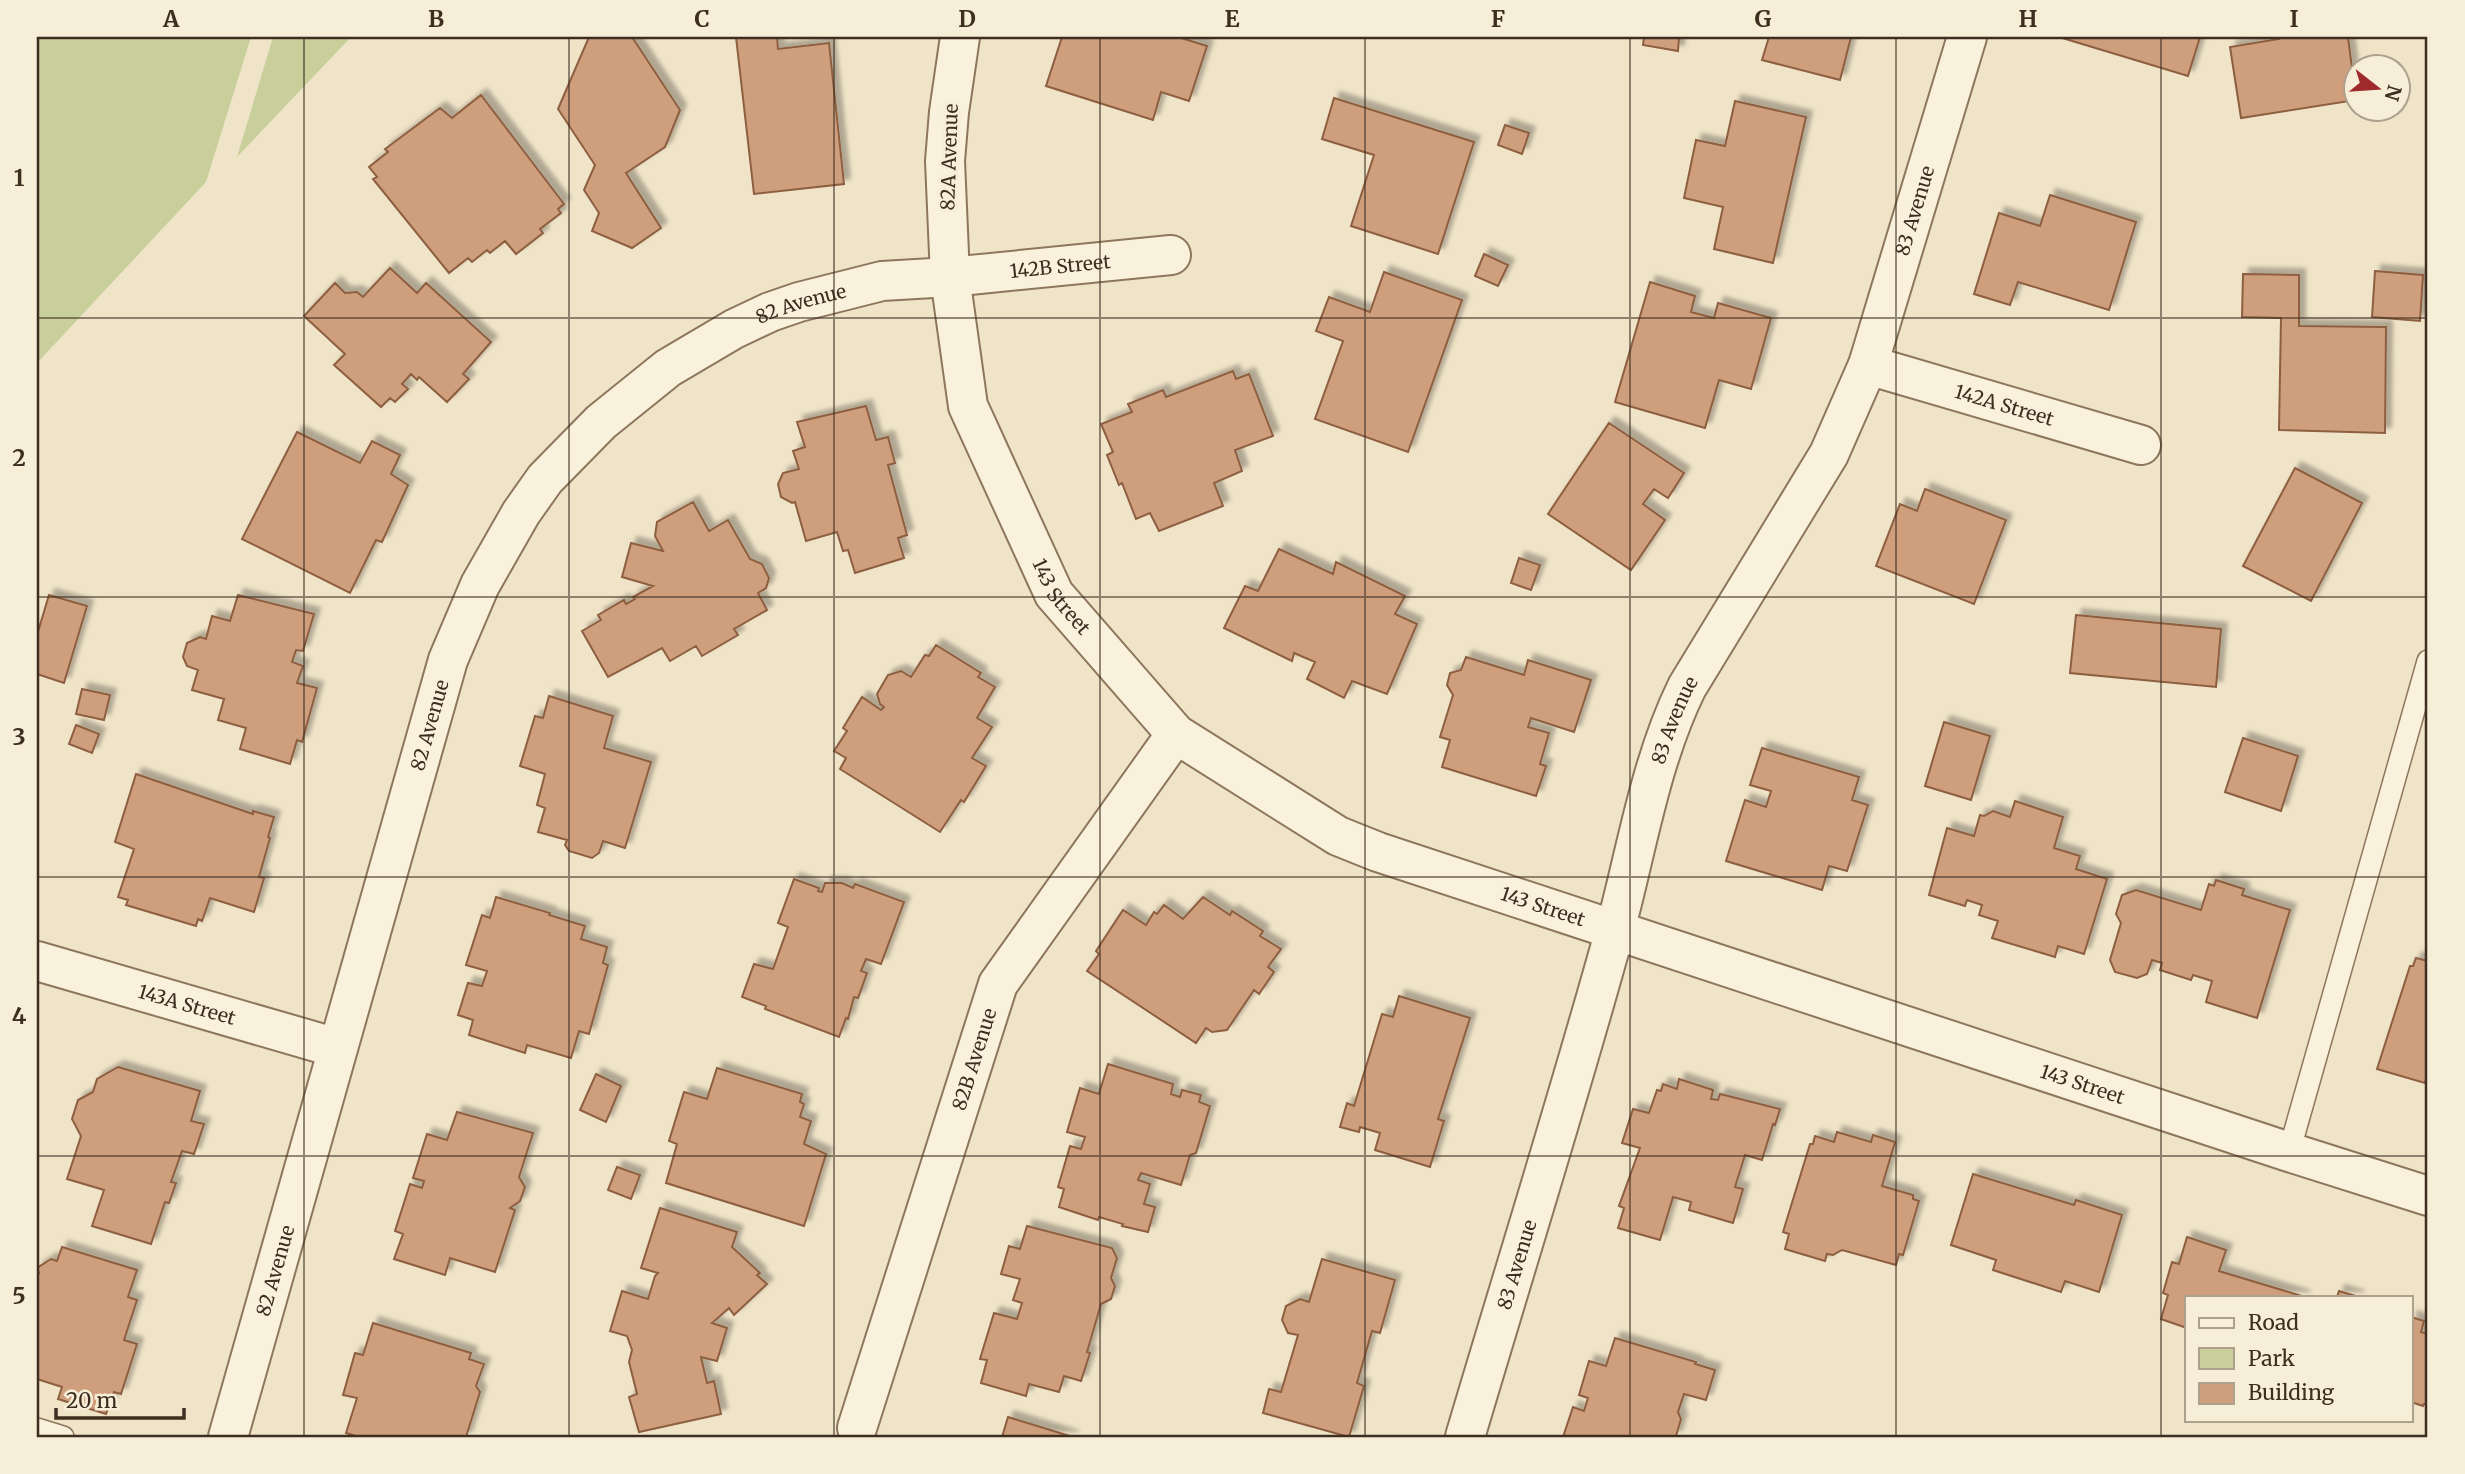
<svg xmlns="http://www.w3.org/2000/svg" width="2465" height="1474" font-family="Merriweather,serif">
<defs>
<filter id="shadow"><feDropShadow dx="6" dy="-6" stdDeviation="2" flood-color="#0004"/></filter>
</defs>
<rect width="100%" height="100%" fill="#f0e4c8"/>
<!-- green -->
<path fill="#c9cf9b" d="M37 37H251L206 182 37 363Z
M273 37H351L237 157Z"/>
<!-- building -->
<path fill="#cf9f7d" stroke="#8d5f41" stroke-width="2" filter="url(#shadow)" d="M589 37H632L680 110 665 147 626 173 661 228 632 248 592 231 599 213 584 190 595 165 558 109Z
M736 37H777L778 49 829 43 844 184 754 194Z
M1062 37H1178L1207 46 1189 101 1161 92 1153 120 1046 86Z
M1644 37H1679L1678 51 1643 45Z
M1769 37H1851L1840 80 1762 60Z
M2059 37H2200L2188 76Z
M2279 37H2348L2356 100 2241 118 2230 47 2279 39Z
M481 95 564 204 558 209 561 213 540 229 543 233 516 254 505 241 490 253 487 250 472 262 468 258 449 273 373 179 377 177 369 167 388 152 385 149 440 108 452 118Z
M1334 98 1474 142 1438 254 1351 226 1374 155 1322 139Z
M1735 101 1806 117 1773 263 1714 249 1723 207 1684 198 1696 140 1725 146Z
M1505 125 1529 133 1522 154 1498 145Z
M2050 195 2136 222 2109 310 2018 282 2010 305 1974 294 1999 213 2040 226Z
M1484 254 1508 265 1498 286 1475 276Z
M390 268 417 293 426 283 491 342 463 374 469 379 447 402 419 377 417 380 411 374 402 384 408 389 395 402 390 398 381 407 334 365 345 354 304 316 335 283 345 293 357 292 363 297Z
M2375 271 2423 275 2420 321 2372 317Z
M1384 272 1462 300 1408 452 1315 419 1343 341 1316 331 1329 297 1370 312Z
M2243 274 2299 275V326L2386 327 2385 433 2279 430 2281 318 2242 317Z
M1650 282 1695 296 1691 312 1714 318 1718 303 1771 318 1751 389 1719 380 1705 428 1615 402Z
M1233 371 1236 379 1249 374 1273 436 1235 450 1242 471 1214 483 1223 506 1159 531 1150 513 1136 519 1122 483 1119 485 1107 455 1113 452 1101 424 1132 412 1128 404 1163 390 1166 397Z
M866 406 876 440 888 437 895 463 888 465 907 535 898 538 904 558 855 573 848 550 843 551 837 532 806 541 795 502 792 503 781 497 778 484 783 473 799 469 793 451 805 447 797 422Z
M1609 423 1684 473 1668 498 1654 489 1643 504 1665 520 1631 570 1548 514Z
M297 432 360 463 372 441 400 455 391 474 408 485 382 542 376 540 350 593 242 539Z
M2295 468 2362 503 2311 601 2243 566Z
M1925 489 2006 520 1974 604 1876 566 1900 504 1917 511Z
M693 502 709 531 728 520 750 559 762 564 769 578 766 588 758 593 767 610 734 629 738 635 702 656 696 646 670 661 662 648 608 677 582 631 601 620 598 615 624 600 626 604 635 599 633 597 653 586 622 577 631 543 663 551 655 536 657 522Z
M1279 549 1333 574 1336 562 1405 596 1395 614 1417 624 1387 694 1352 681 1344 698 1307 679 1315 662 1294 653 1292 661 1224 628 1245 586 1258 591Z
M1519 558 1540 565 1531 590 1511 583Z
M49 595 87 606 64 683 37 674V635Z
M238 595 314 614 303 651 296 650 292 662 303 666 297 683 317 688 302 742 297 740 290 764 240 749 246 728 218 720 224 699 192 690 198 670 187 666 183 657 187 643 200 637 206 639 212 616 230 621Z
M2076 615 2221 629 2216 687 2070 673Z
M936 645 981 673 978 677 995 687 977 718 992 727 972 758 986 766 964 802 961 800 940 832 840 769 846 758 834 751 847 731 843 728 862 697 881 710 884 707 880 704 877 694 888 675 901 671 911 677 925 655 929 656Z
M1466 657 1524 675 1528 660 1591 680 1574 732 1531 718 1528 727 1549 733 1540 764 1546 766 1536 796 1442 767 1450 740 1440 737 1453 695 1447 685 1450 673 1461 670Z
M82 689 110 695 104 720 76 714Z
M549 696 613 716 604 748 651 762 625 848 603 841 599 853 592 858 569 851 565 845 567 840 538 832 545 808 537 805 545 774 520 766 535 716 543 718Z
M1944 722 1990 736 1971 800 1925 786Z
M76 725 99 734 92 753 69 744Z
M2243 738 2298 756 2281 811 2225 792Z
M1762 748 1859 777 1852 800 1868 805 1847 871 1829 866 1822 890 1726 861 1745 800 1766 807 1771 791 1750 785Z
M136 774 253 814V811L274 817 268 837 270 838 259 877 264 878 254 912 210 898 202 921 198 919 196 926 126 905 128 900 118 897 134 849 115 842Z
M2015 801 2063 817 2054 848 2080 856 2076 869 2107 879 2084 954 2058 946 2055 957 1992 938 1998 921 1979 915 1982 905 1967 900 1965 906 1929 895 1947 828 1974 836 1980 815 1984 816 1993 811 2010 817Z
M794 879 819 888 818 891 822 892 825 883H842L853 888 855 884 904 902 881 964 866 959 861 971 867 973 858 998 854 997 848 1019 846 1018 839 1037 765 1009 766 1006 742 997 754 964 773 969 788 927 778 923Z
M2216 880 2244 889 2242 895 2290 910 2257 1018 2206 1002 2212 981 2193 975 2191 980 2160 970 2162 963 2152 960 2147 974 2137 978 2115 972 2110 960 2121 923 2116 914 2122 895 2136 890 2201 910 2209 884 2214 886Z
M496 897 550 913 549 915 585 926 581 939 607 947 603 963 608 965 589 1034 579 1031 571 1058 527 1045 525 1053 469 1035 473 1020 458 1015 468 983 482 986 487 971 466 965 482 915 490 918Z
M1203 897 1230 915 1232 911 1263 931 1260 936 1281 949 1268 967 1274 972 1259 994 1254 990 1227 1030 1212 1032 1206 1028 1196 1043 1087 971 1099 954 1096 951 1123 910 1146 925 1154 912 1157 914 1164 905 1183 919Z
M2416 958 2428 961V1072L2425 1083 2377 1069 2410 966H2413Z
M1399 996 1470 1018 1438 1119 1444 1121 1430 1167 1375 1150 1380 1133 1360 1127 1359 1132 1340 1127 1347 1103 1354 1106 1382 1014 1393 1017Z
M1108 1064 1173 1084 1171 1094 1180 1097 1182 1090 1201 1095 1199 1102 1210 1106 1196 1153 1190 1155 1181 1185 1141 1173 1138 1180 1150 1184 1144 1204 1155 1207 1148 1232 1122 1226 1123 1224 1099 1217 1098 1220 1059 1207 1064 1189 1058 1187 1070 1146 1081 1149 1085 1137 1067 1132 1080 1088 1099 1094Z
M118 1067 200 1091 191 1121 204 1124 194 1154 182 1151 171 1182 176 1183 169 1203 165 1202 151 1244 92 1226 104 1190 67 1179 81 1136 72 1119 78 1100 93 1092 97 1079Z
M717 1068 802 1094 800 1102 804 1104 800 1117 811 1121 804 1144 826 1154 804 1226 666 1183 677 1144 669 1141 684 1092 707 1099Z
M596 1074 621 1086 606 1122 580 1110Z
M1679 1079 1713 1090 1711 1099 1718 1100 1720 1094 1780 1109 1775 1125 1773 1124 1762 1160 1745 1155 1735 1187 1743 1189 1733 1223 1689 1210 1691 1202 1673 1197 1660 1240 1618 1228 1624 1208 1619 1206 1640 1148 1622 1143 1633 1109 1649 1113 1657 1090 1661 1091 1663 1084 1677 1089Z
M457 1112 533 1133 519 1177 525 1187 520 1201 510 1208 515 1210 495 1272 450 1258 445 1275 394 1259 403 1234 395 1231 410 1184 422 1188 424 1181 413 1178 427 1134 447 1140Z
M1837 1132 1871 1142 1873 1135 1895 1142 1882 1186 1913 1195V1199L1919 1201 1903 1255 1899 1254 1896 1265 1842 1250 1833 1255 1827 1254 1825 1261 1785 1249 1789 1234 1783 1232 1810 1144H1813L1815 1136 1834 1142Z
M617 1167 640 1175 631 1199 608 1190Z
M1973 1174 2074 1205 2076 1200 2122 1215 2099 1292 2065 1281 2061 1292 1993 1270 1996 1260 1951 1245Z
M660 1208 737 1232 732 1247 760 1273 757 1275 767 1284 734 1315 729 1308 712 1323 727 1328 717 1361 701 1357 707 1383 714 1381 721 1414 639 1432 629 1397 637 1394 629 1362 632 1350 627 1336 610 1331 622 1291 648 1299 655 1276 658 1273 641 1268Z
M1027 1226 1112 1248 1117 1258 1111 1278 1115 1286 1111 1299 1101 1304 1087 1352 1090 1353 1081 1381 1064 1376 1059 1392 1029 1384 1026 1396 981 1383 987 1360 980 1359 994 1313 1017 1319 1022 1303 1013 1300 1020 1279 1001 1274 1009 1246 1020 1249Z
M2187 1237 2226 1250 2219 1271 2305 1297H2187V1328L2161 1319 2168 1295 2163 1293 2172 1262 2179 1264Z
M62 1247 137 1270 128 1297 137 1300 124 1340 137 1344 121 1394 114 1392 106 1414 58 1399 62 1387 37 1379V1274L39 1273 37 1268 51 1259 57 1261Z
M1322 1259 1395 1280 1380 1333 1372 1331 1357 1383 1364 1386 1349 1437 1263 1413 1269 1389 1281 1392 1298 1335 1288 1333 1282 1320 1286 1306 1300 1299 1309 1302Z
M2339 1291 2359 1297H2337Z
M2411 1317 2424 1321 2421 1332 2428 1334V1405L2424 1404 2423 1406 2411 1402Z
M373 1323 471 1353 469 1359 484 1364 476 1386 480 1392 466 1437H359L346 1433 357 1398 343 1395 355 1353 363 1355Z
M1615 1338 1696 1362 1695 1364 1715 1370 1706 1400 1684 1394 1678 1412 1681 1419 1676 1436 1563 1437 1573 1407 1584 1411 1588 1398 1579 1395 1589 1361 1606 1366Z
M1008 1417 1073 1437H1002Z"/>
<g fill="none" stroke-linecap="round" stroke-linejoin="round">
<defs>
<path id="service" d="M2289 1152 2428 661
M37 1429 63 1437"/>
<g id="minor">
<path id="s1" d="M960 37 949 112 945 161 950 277 968 406 1054 594 1176 734 1338 836 1378 852 2289 1152 2428 1196"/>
<path id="s2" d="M1868 365 2141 445"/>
<path id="s3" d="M37 961 337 1048"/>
<path id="s4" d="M857 1428 998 984 1176 734"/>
<path id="s5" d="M228 1437 448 660 480 585 521 513 545 479 601 422 668 368 734 329 770 312 799 302 882 281 950 277 1171 255"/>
<path id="s6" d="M1465 1437C1515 1268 1568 1100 1615 930 1637 849 1650 762 1687 687L1829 454 1868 365 1967 37"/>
</g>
</defs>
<!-- service casing -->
<use href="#service" stroke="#8d765c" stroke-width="24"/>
<!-- minor casing -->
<use href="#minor" stroke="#8d765c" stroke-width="42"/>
<!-- service -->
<use href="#service" stroke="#faf1dc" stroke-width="21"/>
<!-- minor -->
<use href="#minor" stroke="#faf1dc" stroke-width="38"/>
</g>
<!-- grid -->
<path fill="none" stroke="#3d2e20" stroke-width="2" stroke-opacity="0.55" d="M304 37V1437M569 37V1437M834 37V1437M1100 37V1437M1365 37V1437M1630 37V1437M1896 37V1437M2161 37V1437M37 318H2428M37 597H2428M37 877H2428M37 1156H2428"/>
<g text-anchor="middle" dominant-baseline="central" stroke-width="7" stroke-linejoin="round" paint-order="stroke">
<!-- street labels -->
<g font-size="19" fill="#3d2e20" stroke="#f7eed8">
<text transform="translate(949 157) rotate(-88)">82A Avenue</text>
<text stroke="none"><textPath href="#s6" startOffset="1314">83 Avenue</textPath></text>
<text stroke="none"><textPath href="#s5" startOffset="1591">142B Street</textPath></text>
<text stroke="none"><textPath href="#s5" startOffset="1328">82 Avenue</textPath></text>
<text stroke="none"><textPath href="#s2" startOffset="142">142A Street</textPath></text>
<text stroke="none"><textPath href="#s1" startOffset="584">143 Street</textPath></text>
<text stroke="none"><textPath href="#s6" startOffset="747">83 Avenue</textPath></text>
<text stroke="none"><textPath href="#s5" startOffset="740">82 Avenue</textPath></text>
<text stroke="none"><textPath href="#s1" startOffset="1172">143 Street</textPath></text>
<text stroke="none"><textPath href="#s3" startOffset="156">143A Street</textPath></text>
<text stroke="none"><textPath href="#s4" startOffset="387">82B Avenue</textPath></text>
<text stroke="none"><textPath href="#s1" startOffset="1740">143 Street</textPath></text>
<text stroke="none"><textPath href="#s6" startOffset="180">83 Avenue</textPath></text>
<text stroke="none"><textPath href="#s5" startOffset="173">82 Avenue</textPath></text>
</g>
</g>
<!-- border -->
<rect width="2465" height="1474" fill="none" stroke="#f7eed8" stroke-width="77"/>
<!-- legend -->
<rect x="2185" y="1296" width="228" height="126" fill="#f7eed8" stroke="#ada18e" stroke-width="2"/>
<rect x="2199" y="1318" width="35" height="10" fill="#faf1dc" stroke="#ada18e" stroke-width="2"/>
<text x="2248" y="1330" font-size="21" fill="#3d2e20">Road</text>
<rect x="2199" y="1348" width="35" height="21" fill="#c9cf9b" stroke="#ada18e" stroke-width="2"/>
<text x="2248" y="1366" font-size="21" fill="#3d2e20">Park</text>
<rect x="2199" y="1383" width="35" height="21" fill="#cf9f7d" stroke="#ada18e" stroke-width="2"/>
<text x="2248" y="1400" font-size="21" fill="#3d2e20">Building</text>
<!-- north arrow -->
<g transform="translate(2377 88) rotate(107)"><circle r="33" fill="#f7eed8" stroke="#ada18e" stroke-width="2"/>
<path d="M0-5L12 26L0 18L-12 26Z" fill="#9e2a2b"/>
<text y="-10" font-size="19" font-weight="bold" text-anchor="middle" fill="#3d2e20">N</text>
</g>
<!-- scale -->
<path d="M56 1408v10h128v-10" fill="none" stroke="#3d2e20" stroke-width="3.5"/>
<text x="66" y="1408" font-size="21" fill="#3d2e20" stroke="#f7eed8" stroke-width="5" paint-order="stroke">20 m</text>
<rect x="38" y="38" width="2388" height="1398" fill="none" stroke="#3d2e20" stroke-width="2.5"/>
<g font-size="23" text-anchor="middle" font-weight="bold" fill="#3d2e20">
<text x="171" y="27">A</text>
<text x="436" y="27">B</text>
<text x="702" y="27">C</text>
<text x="967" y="27">D</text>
<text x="1232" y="27">E</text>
<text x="1498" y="27">F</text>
<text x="1763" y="27">G</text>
<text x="2028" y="27">H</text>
<text x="2294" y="27">I</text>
<text x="19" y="186">1</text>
<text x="19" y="466">2</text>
<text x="19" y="745">3</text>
<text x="19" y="1024">4</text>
<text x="19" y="1304">5</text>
</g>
</svg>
